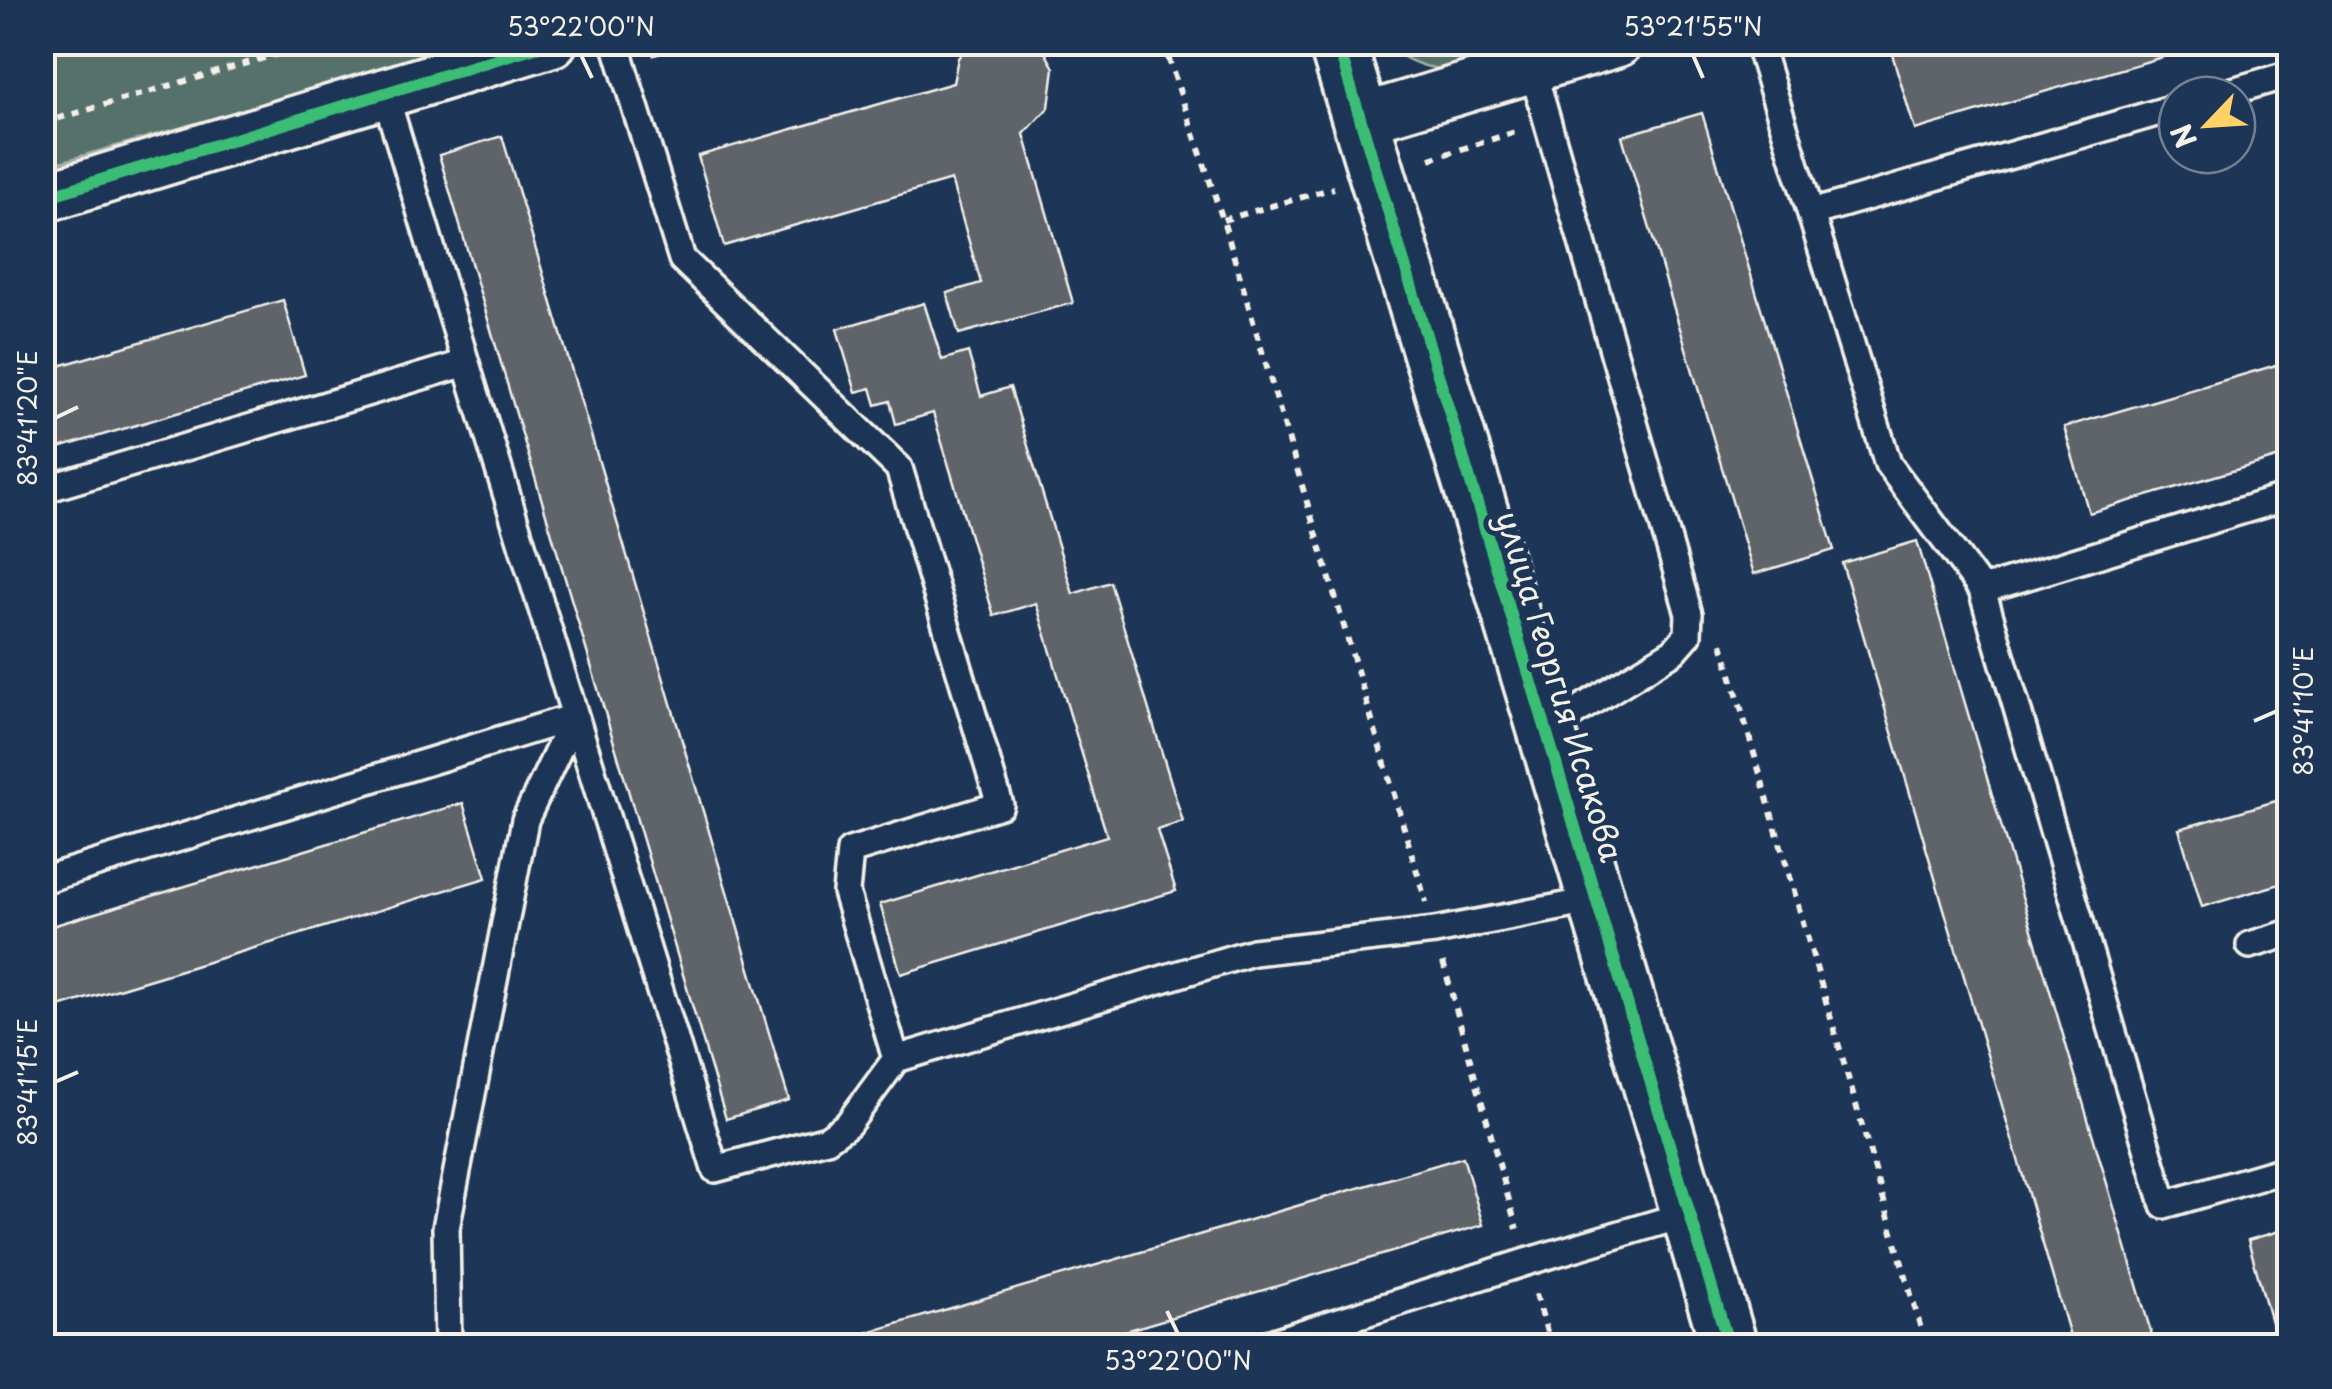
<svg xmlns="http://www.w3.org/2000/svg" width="2332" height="1389" font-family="'Playpen Sans',sans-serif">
<rect width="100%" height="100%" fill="#1d3557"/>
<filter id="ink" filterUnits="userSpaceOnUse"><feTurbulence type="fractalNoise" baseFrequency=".01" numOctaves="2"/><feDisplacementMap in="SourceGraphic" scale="20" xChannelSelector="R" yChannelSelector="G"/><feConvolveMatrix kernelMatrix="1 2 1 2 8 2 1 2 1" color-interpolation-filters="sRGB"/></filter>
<g filter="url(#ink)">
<!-- green -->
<path fill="#56706c" stroke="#a5b0aa" stroke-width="2.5" d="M43 43H476L43 167Z
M1385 43H1535C1514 49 1452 71 1434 68 1419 66 1394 54 1385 43Z"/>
<!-- building -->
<path fill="#5f636a" stroke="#f4f1e8" stroke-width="2.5" d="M971 42H1039L1054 68 1049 107 1024 134 1073 303 959 334 947 293 981 283 951 180 724 246 698 156 953 83 958 58Z
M1904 42H2213L1915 130 1890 47Z
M1702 113 1834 550 1754 574 1622 136Z
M502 136 789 1100 726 1119 439 155Z
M283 300 305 375 42 453V371Z
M924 303 942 360 968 352 981 396 1010 387 1073 594 1110 582 1183 822 1157 830 1176 891 901 974 880 904 1107 836 1036 603 994 616 933 413 896 424 890 401 876 405 871 388 856 392 837 329Z
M2290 361V454L2089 513 2064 427Z
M1917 541 2155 1346H2073L1842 563Z
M2290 797V881L2202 907 2179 829Z
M463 803 486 878 42 1012V929Z
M1463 1157 1483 1225 1075 1346H822Z
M2290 1228V1321L2272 1326 2248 1240Z"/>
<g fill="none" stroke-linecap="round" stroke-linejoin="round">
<defs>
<path id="lane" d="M615 42 682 259 899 468 1000 805 850 851 846 892 896 1059
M1758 42 1888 464 1982 590 2164 1205 2290 1168
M1532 68 1689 614 1688 635 1674 651 1546 730
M385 94 466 363 715 1169 827 1139 848 1124 896 1059 1253 952 1435 931 1596 900
M2219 95 2290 74
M1811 213 2177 107
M42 490 466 363
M1982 590 2290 496
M42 880 574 717
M2250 945 2290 933
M448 1346 446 1228 525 820 574 717
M1261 1346 1526 1262 1691 1213"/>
<path id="street" d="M1361 119 1618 42
M42 198 552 42"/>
<path id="secondary" d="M1337 42 1546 730 1729 1346"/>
</defs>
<!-- lane casing -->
<use href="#lane" stroke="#f4f1e8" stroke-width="32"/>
<!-- street casing -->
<use href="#street" stroke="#f4f1e8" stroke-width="55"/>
<!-- secondary casing -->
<use href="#secondary" stroke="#f4f1e8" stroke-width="62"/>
<!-- path -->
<path stroke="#f4f1e8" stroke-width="6" stroke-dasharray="8 8" stroke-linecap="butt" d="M1163 42 1223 220 1426 902
M652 54 692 42
M42 123 319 42
M1430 159 1515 132
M1223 220 1334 188
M1722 643 1926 1346
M1443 962 1517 1229
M1536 1294 1551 1346"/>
<!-- lane -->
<use href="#lane" stroke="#1d3557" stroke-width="25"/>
<!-- street -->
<use href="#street" stroke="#1d3557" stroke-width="48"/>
<!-- secondary -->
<use href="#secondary" stroke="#1d3557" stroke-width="55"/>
<defs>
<path id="cycleway" d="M1337 42 1546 730 1729 1346
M42 198 552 42"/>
</defs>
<!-- cycleway casing -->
<use href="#cycleway" stroke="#1d3557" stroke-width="19"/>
<!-- cycleway -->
<use href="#cycleway" stroke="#3abd76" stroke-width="12"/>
</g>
</g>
<!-- ticks -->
<path fill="none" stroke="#f4f1e8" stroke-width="4" d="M581 55 592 78M1693 55 1703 78M55 418 78 407M2254 721 2277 711M55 1082 78 1072M1167 1311 1178 1334"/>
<g text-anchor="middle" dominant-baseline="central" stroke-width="10" stroke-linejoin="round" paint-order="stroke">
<!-- street labels -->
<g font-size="32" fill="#f4f1e8" stroke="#1d3557">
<text transform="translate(1561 686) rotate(73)">улица Георгия Исакова</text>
</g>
</g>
<!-- margin -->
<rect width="2332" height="1389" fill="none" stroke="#1d3557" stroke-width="110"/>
<!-- north arrow -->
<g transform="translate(2207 125) rotate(245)"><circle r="48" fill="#1d3557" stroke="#738091" stroke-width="2.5"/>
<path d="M0-8L18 38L0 25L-18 38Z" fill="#ffd166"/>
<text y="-15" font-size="28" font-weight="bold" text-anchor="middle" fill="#f4f1e8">N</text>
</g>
<rect x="55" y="55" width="2222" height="1279" fill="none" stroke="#f4f1e8" stroke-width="4"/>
<g font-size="25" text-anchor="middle" fill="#f4f1e8">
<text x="581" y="36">53°22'00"N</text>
<text x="1693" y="36">53°21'55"N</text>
<text transform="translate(28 418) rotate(-90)" y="9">83°41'20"E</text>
<text transform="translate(2304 711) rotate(-90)" y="9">83°41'10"E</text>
<text transform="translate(28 1082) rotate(-90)" y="9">83°41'15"E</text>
<text x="1178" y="1370">53°22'00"N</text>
</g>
</svg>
